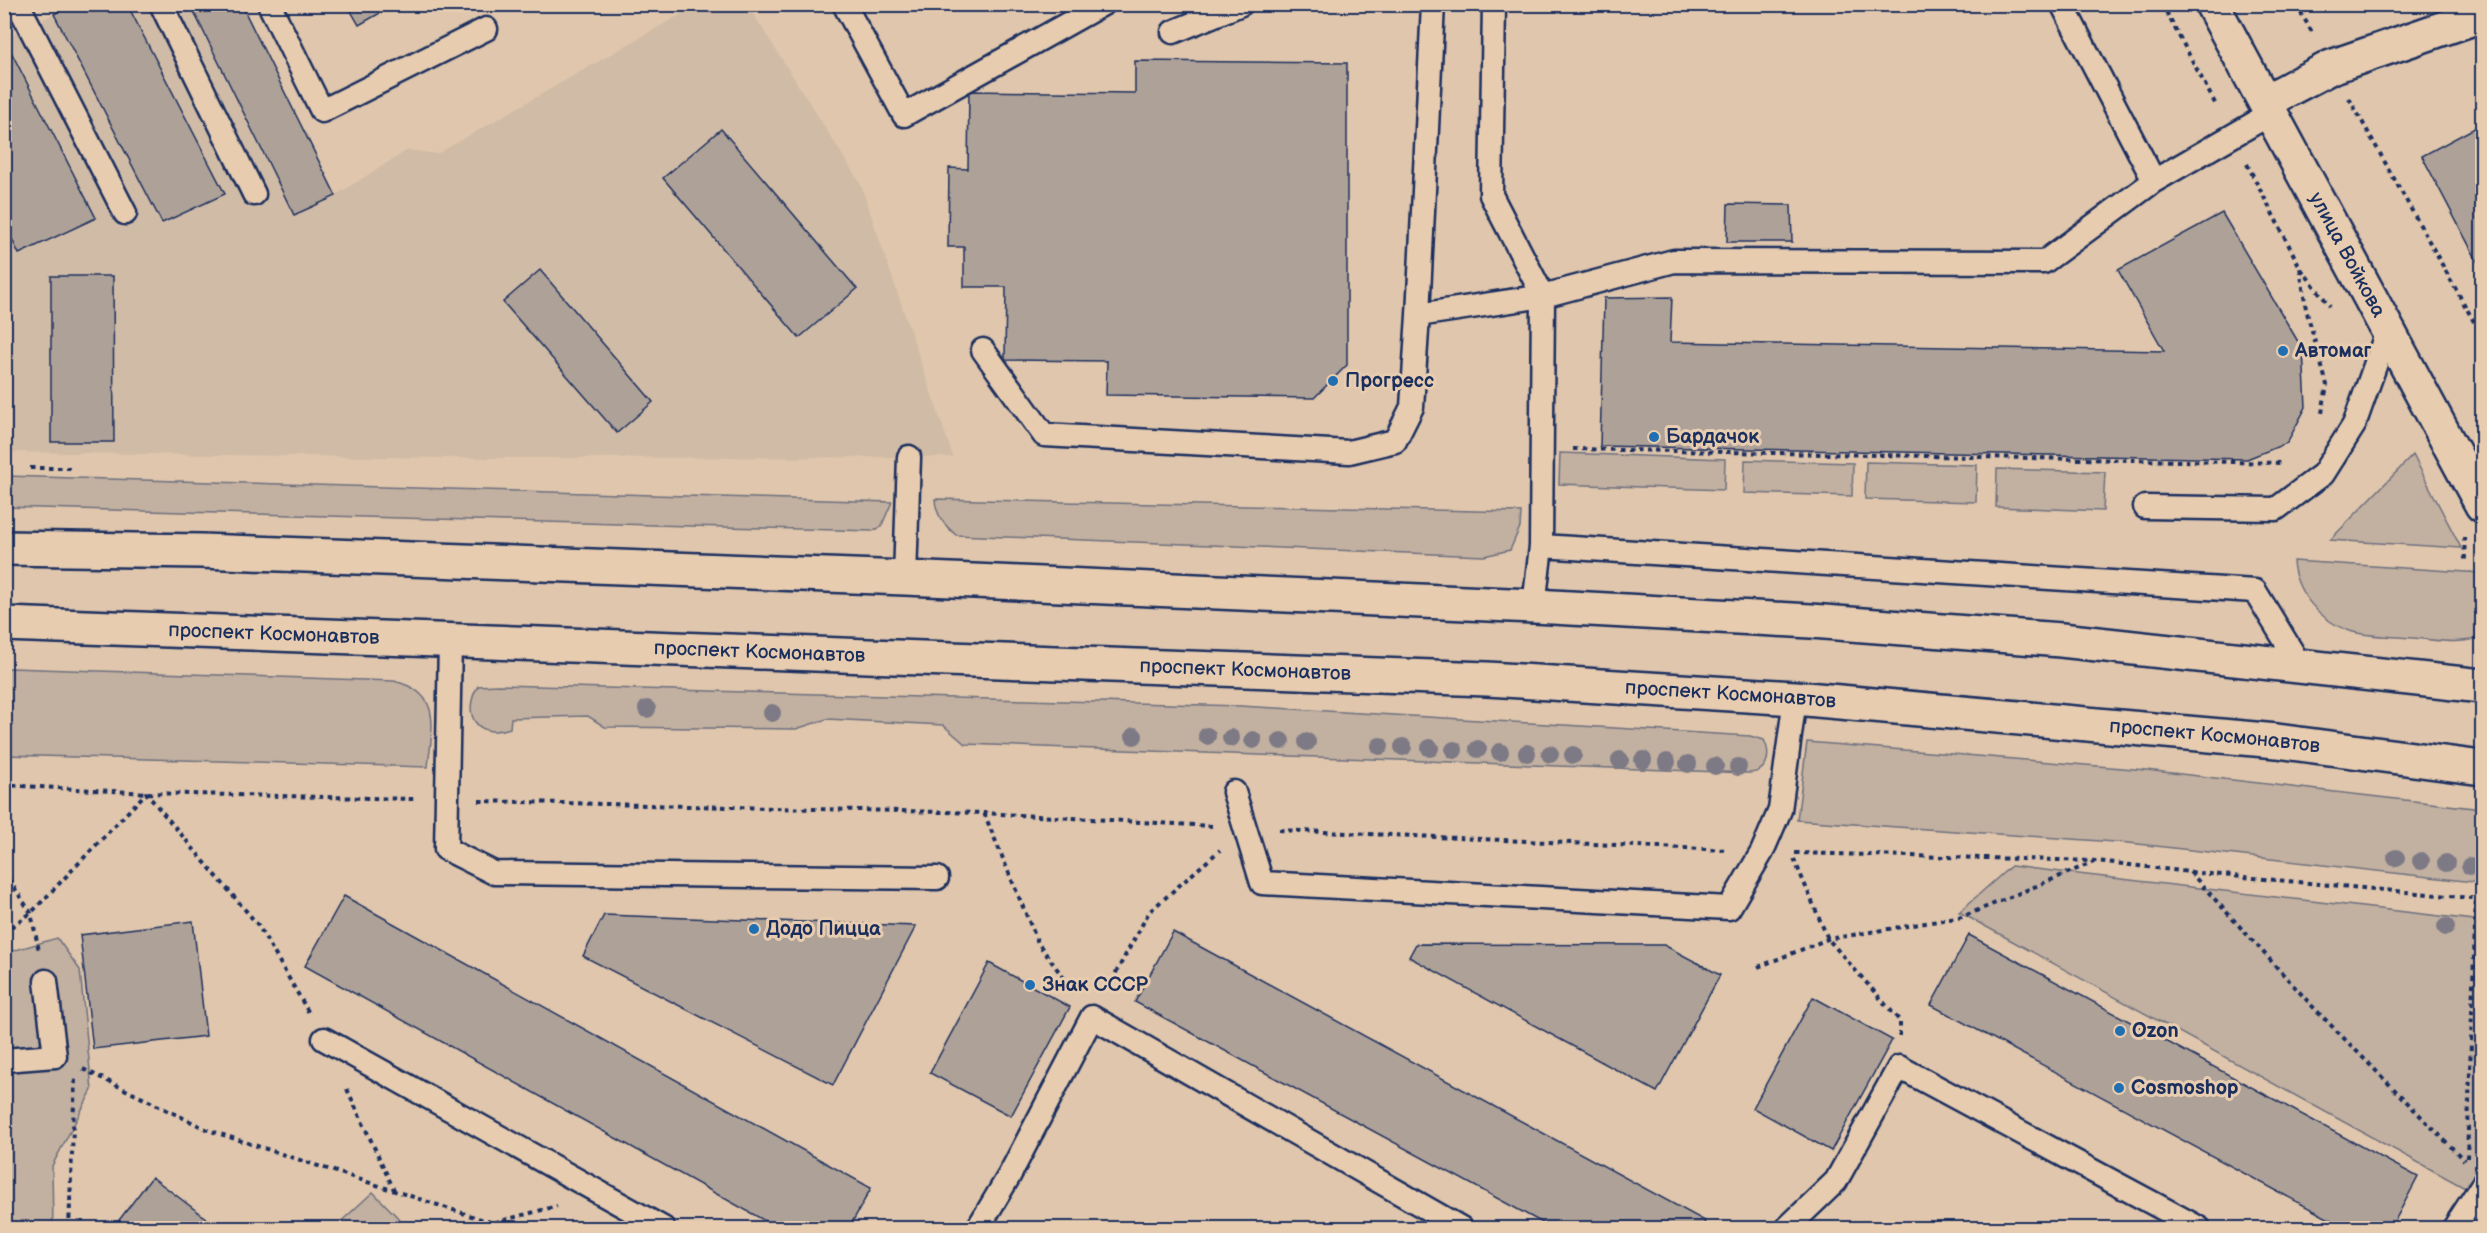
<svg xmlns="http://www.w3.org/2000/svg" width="2487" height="1233" font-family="'Balsamiq Sans',sans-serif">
<rect width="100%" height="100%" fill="#dfc6ac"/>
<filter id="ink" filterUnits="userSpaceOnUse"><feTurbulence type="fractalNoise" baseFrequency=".0167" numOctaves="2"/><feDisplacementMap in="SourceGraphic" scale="12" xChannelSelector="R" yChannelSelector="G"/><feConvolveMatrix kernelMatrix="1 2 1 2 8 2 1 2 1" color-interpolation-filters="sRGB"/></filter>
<g filter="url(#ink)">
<!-- built -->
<path fill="#d0bba6" d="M747 4 860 183 953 457 448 458 5 452V38L72 5H241L336 195 408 150 437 154 697 5Z"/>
<!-- green -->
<path fill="#c2b0a0" stroke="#6e707f" stroke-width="1.5" d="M1560 453 1725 459 1724 490 1559 484Z
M2413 455 2461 548 2330 540Z
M1745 460 1853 463 1852 496 1744 493Z
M1866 462 1977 465 1976 502 1865 499Z
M1997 469 2105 472 2103 511 1996 507Z
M5 476 892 502 881 527 873 531 5 507Z
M935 499 1521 512 1520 527 1510 550 1484 556 956 535C944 525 936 515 935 499Z
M2293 561 2482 573V637C2460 645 2437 640 2413 638 2394 636 2371 637 2353 632 2322 623 2295 593 2293 561Z
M10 668 394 681C443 693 432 727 428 767L5 755V670Z
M498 685 1240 706 1750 736 1764 740C1772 756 1767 773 1748 773L965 744 943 725 827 719 796 729 605 727 588 716 511 718 510 728C477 740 461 714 478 686Z
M1807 742 2146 770 2482 809V883L2129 843 1797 820Z
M2011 866 2482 921V1163L2465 1188 1959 912Z
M57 938 80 970 92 1090 52 1166 53 1228H5V953Z
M373 1192 408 1228H334Z"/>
<!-- building -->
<path fill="#aea198" stroke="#1b2f5e" stroke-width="1.5" d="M72 4H127L225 194 162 223 54 14Z
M190 4H241L336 196 294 215Z
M347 4H396L359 25Z
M4 38 96 218 19 254 4 222Z
M1135 61 1347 63V365L1314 398 1106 395 1107 361 1005 360 1006 287H964V247H948L949 168 968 169 969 91 1135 93Z
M2482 124V270L2422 156Z
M721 129 857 289 799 338 663 178Z
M1728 204 1791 205 1792 242H1727Z
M2222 213 2303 350 2306 407 2287 443 2247 459 1600 446 1604 298 1672 297 1670 342 2164 351 2118 270Z
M540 270 653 402 617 433 503 302Z
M51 276H113L114 442H51Z
M344 896 871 1188 849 1228H778L305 966Z
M604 915 916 926 833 1085 583 956Z
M193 921 206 1036 93 1049 80 935Z
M1173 932 1705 1221 1702 1228H1552L1135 1002Z
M1969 935 2418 1177 2391 1228H2346L1931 1005Z
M1416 944 1664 945 1720 975 1657 1092 1409 957Z
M989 963 1070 1007 1011 1116 930 1073Z
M1813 997 1892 1040 1831 1151 1753 1108Z
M152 1177 219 1228H113Z"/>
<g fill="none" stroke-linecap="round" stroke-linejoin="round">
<defs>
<path id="service" d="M18 4 125 213
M161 4 254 194
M269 4 322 111 486 29
M844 4 904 115 1103 4
M1494 4 1491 195 1543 296 1541 546 1534 606
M2062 4 2154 181
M1173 32 1241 4
M1418 315 1433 4
M983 350 1044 435 1349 452 1395 441 1412 407 1418 315 1543 296 1674 261 2044 262 2154 181 2272 113
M2145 507 2276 509 2323 474 2354 425 2388 329
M1541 546 2255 591 2300 665
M905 578 909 457
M450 642 446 849 494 873 937 878
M1234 792 1262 883 1729 908 1762 852 1780 810 1795 698
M324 1039 663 1228
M4 1060 55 1056 46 981
M978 1228 1009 1176 1092 1017 1461 1228
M1787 1228 1836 1181 1899 1067 2199 1228
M2454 1228 2482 1185"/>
<g id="minor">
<path id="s1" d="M2212 4 2482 505"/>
<path d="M2266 101 2331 67 2482 15"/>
</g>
<g id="primary">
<path d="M4 548 201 551 905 578 1534 606 1811 621 2061 640 2482 686"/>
<path id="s2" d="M4 624 1487 679 1795 698 2277 741 2482 768"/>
</g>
</defs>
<!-- service casing -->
<use href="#service" stroke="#1b2f5e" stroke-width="27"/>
<!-- minor casing -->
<use href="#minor" stroke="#1b2f5e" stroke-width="38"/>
<!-- primary casing -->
<use href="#primary" stroke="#1b2f5e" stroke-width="38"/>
<!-- path -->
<path stroke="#1b2f5e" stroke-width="4" stroke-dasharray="4.5 4.5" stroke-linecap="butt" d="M2162 4 2217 107
M2296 4 2313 34
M2349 98 2482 336
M2247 164 2300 267 2306 309 2327 385 2322 413
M2301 269 2330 306
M1573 449 2283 463
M30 468H70
M2464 537 2465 560
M4 785 146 793 414 799
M479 801 984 813 1212 826
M984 813 1038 943 1074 992
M1279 830 1727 850
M1795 853 2097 861 2189 872 2482 899
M1794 859 1828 939 1900 1021V1036
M4 872 31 913 39 951
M2190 872 2314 1008 2464 1160
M4 932 31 913 146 793 258 925 309 1013
M1758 967 1828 939 1962 917 2094 862
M1107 989 1149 912 1220 850
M83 1069 208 1130 493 1223 557 1206
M347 1089 395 1192
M2467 1158 2476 898
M69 1228 75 1079"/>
<!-- service -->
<use href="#service" stroke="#e7ccaf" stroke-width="22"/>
<!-- minor -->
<use href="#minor" stroke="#e7ccaf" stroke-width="33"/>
<!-- primary -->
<use href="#primary" stroke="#e7ccaf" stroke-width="33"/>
</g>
<!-- trees -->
<g fill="#7d7a85">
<circle cx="647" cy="709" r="9"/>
<circle cx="772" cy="713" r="9"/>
<circle cx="1134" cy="736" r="9"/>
<circle cx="1207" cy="736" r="9"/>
<circle cx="1231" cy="738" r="9"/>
<circle cx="1253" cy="740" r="9"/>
<circle cx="1281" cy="741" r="9"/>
<circle cx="1307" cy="742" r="9"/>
<circle cx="1380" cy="746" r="9"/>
<circle cx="1403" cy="747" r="9"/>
<circle cx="1430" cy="748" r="9"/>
<circle cx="1478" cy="749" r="9"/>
<circle cx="1454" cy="750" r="9"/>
<circle cx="1500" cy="752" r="9"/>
<circle cx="1527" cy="753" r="9"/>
<circle cx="1550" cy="754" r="9"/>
<circle cx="1573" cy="755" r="9"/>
<circle cx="1620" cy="760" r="9"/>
<circle cx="1643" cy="760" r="9"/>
<circle cx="1667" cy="762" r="9"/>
<circle cx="1688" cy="764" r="9"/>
<circle cx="1715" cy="766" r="9"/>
<circle cx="1738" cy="767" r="9"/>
<circle cx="2396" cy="858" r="9"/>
<circle cx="2421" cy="861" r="9"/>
<circle cx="2446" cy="863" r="9"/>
<circle cx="2470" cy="866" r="9"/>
<circle cx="2446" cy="927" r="9"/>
</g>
</g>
<!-- markers -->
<g fill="#1f6fb2" stroke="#e7ccaf" stroke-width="2">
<circle cx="2283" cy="351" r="6"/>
<circle cx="1333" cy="381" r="6"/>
<circle cx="1654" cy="437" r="6"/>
<circle cx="754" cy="929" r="6"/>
<circle cx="1030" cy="985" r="6"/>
<circle cx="2120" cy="1031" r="6"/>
<circle cx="2119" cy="1088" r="6"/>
</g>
<g text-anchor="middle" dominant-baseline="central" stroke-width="6" stroke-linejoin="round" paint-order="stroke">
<!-- street labels -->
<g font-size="20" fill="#1b2f5e" stroke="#e7ccaf">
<text stroke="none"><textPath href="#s1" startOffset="285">улица Войкова</textPath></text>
<text stroke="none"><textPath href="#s2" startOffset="270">проспект Космонавтов</textPath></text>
<text stroke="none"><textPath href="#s2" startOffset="756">проспект Космонавтов</textPath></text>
<text stroke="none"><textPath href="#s2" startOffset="1242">проспект Космонавтов</textPath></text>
<text stroke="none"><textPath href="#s2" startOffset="1728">проспект Космонавтов</textPath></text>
<text stroke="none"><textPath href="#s2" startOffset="2214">проспект Космонавтов</textPath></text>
</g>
<!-- poi labels -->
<g font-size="20" font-weight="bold" fill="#1b2f5e" stroke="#e7ccaf" text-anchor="start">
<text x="2295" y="351">Автомаг</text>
<text x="1345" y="381">Прогресс</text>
<text x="1666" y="437">Бардачок</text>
<text x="766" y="929">Додо Пицца</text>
<text x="1042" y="985">Знак СССР</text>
<text x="2132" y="1031">Ozon</text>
<text x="2131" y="1088">Cosmoshop</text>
</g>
</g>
<!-- margin -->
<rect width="2487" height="1233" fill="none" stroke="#e7ccaf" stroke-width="24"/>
<rect x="12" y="12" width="2463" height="1209" fill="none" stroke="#1b2f5e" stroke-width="2" filter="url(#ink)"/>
</svg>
